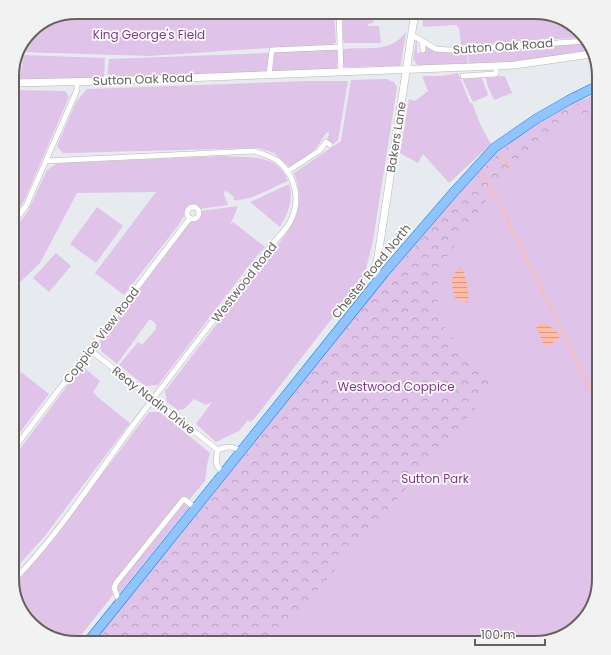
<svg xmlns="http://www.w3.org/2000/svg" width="611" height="655" font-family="Poppins,sans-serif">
<defs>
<pattern id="forest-crowns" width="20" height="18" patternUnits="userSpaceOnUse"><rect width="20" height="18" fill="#e0c3e8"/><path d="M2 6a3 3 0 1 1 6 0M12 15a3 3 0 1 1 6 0" fill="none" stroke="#b9a2bf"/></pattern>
<pattern id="water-rules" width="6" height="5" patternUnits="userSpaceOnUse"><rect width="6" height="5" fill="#ffbba8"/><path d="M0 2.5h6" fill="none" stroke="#d29b8c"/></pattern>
</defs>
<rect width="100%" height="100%" fill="#e7ebf0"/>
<!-- green -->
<path fill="#e0c3e8" d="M76 12H334L336 42 332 45 298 46 149 56 22 52 34 28Z
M343 12H375L373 23 367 24 369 26H379L381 43H345L343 40Z
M422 12H539L563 19 586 38 549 39 461 46 459 27H457V25L423 27Z
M406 32 401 63 400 66 343 67V50L344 49C369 46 389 54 406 32Z
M416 40 417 41V53L422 52V48L424 45 437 52 467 51 468 65 418 66 413 59Z
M587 43 591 51 521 62 469 65 468 51Z
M336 49 337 50V69L273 72 272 71 274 51Z
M267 53H269C271 57 270 68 266 72L107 79 109 59Z
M22 55 105 58 104 78 19 80 23 65Z
M458 73 470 103H472L481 126 491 144 449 183 423 154 418 163 400 153 409 99 415 101 428 91 422 76H442Z
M505 76 512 93 494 100 487 84 486 78Z
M481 77 488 94 487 96 473 102 462 78Z
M387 79 394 82 397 87 373 241 364 277 255 418 250 422 248 420 239 431 216 442 196 424 212 402 206 405 194 399 184 409 178 410 167 402 165 391 253 277C276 240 313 221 294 173L341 141 351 80Z
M308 81H348L338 140 333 144 329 141 327 138 329 135V133L327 132 317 147 311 153 291 167 288 166 274 153 258 148 68 153H63L57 146 76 102 87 89Z
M12 90 65 91 69 97 24 201 12 220Z
M599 93V579L592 607 574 630 535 643H91L383 279 497 150 532 125 569 105Z
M224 156C248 158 278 153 288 181 273 187 249 202 233 200L234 197 228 192 223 191 228 205 200 209 196 204H191L187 208 186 213 177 227 124 295 95 273 156 192 77 193 40 263 12 290V233L28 211 47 170 58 163Z
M289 184C294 200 288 213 280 227L250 202Z
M238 206 230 226 233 222 265 247 255 258 158 385 145 386 119 365 138 342 142 345 156 329V324L150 319 149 320 117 364 101 351 100 342 188 225 193 219 199 217 201 211Z
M97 207 123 226 96 263 70 244Z
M56 253 71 266 49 292 33 278Z
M82 366 100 381 93 392 100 399 130 423 44 537 15 569 12 570 13 458Z
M21 372 49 394 12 443V383Z
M149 412H160L210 453 207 465 205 481 189 500 183 495 115 580 112 590 113 595 75 643 48 636 25 618 14 584 54 539 68 519Z
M185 502 190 506 189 507 119 594H118L117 586Z"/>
<!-- forest -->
<path fill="url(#forest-crowns)" d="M599 94V108L575 118 510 168 438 269 437 318 493 388 272 643H96L385 281 498 153 570 107Z"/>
<!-- water -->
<path fill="url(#water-rules)" d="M461 267C467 279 469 289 468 303L455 298C452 284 448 277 461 267Z
M546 323 560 335 559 338 547 347 543 343 536 326 541 324Z"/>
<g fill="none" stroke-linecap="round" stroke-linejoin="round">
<!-- stream -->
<path stroke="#ffbba8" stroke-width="1.5" d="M500 155 511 169
M482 171 492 190
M493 192 498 201
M500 205 599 405"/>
<defs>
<path id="street" d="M339 12 341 72
M412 35 436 49 449 50 587 41
M422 41 423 50
M269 75 272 50 340 47
M463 76 496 74V66
M16 83C14 73 19 71 20 61L19 59
M288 171 319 151 326 142 330 145
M187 213a6 6 0 1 1 12 0a6 6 0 1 1-12 0Z
M12 225 26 206 77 90V81
M90 350 218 450
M12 451 190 218
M224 473C215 467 215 460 218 450 227 446 232 446 241 451
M13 581C58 535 93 480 131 428 177 366 226 305 273 243 279 236 286 230 290 222 301 202 296 176 279 162 272 156 262 154 254 151L46 161
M120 603 114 588 116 583 182 501 184 499 195 508"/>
<path id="secondary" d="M12 83 106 81 496 66 515 65 591 54
M379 279 377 275V263L415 12"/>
<path id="highway" d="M87 643 384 273 453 193 494 148 536 119 569 100 599 85"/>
</defs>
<!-- street casing -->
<use href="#street" stroke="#b9b5b2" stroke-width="6"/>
<!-- secondary casing -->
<use href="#secondary" stroke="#b9b4b1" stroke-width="8"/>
<!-- highway casing -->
<use href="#highway" stroke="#0081f7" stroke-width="10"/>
<!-- street -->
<use href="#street" stroke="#fff" stroke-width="5"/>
<!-- secondary -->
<use href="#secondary" stroke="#fff" stroke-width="7"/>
<!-- highway -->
<use href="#highway" stroke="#91c3fd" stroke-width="9"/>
</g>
<g text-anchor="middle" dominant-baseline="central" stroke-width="3.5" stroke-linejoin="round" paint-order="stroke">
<!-- park labels -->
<g font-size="12" fill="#7f378d" stroke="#fff">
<text x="149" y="34">King George's Field</text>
<text x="396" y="386">Westwood Coppice</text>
<text x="435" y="478">Sutton Park</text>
</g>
<!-- street labels -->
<g font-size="12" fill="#67615e" stroke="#fff">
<text transform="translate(503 46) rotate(-4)">Sutton Oak Road</text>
<text transform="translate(143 79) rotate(-2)">Sutton Oak Road</text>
<text transform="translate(396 137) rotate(-81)">Bakers Lane</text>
<text transform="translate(371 271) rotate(-51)">Chester Road North</text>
<text transform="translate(244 282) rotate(-52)">Westwood Road</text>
<text transform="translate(101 335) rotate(-53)">Coppice View Road</text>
<text transform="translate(154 400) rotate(38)">Reay Nadin Drive</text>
</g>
</g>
<!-- crop -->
<path d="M0 0H611V655H0ZM76 19H535A57 57 0 0 1 592 76V579A57 57 0 0 1 535 636H76A57 57 0 0 1 19 579V76A57 57 0 0 1 76 19Z" fill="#f3f2f2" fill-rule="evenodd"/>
<path fill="none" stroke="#67615e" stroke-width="2" d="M76 19H535A57 57 0 0 1 592 76V579A57 57 0 0 1 535 636H76A57 57 0 0 1 19 579V76A57 57 0 0 1 76 19Z"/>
<!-- scale -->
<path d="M475 639v6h70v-6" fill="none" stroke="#67615e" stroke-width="2"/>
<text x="481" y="639" font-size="12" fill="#67615e" stroke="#ffffff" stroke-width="3" paint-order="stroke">100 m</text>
</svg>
